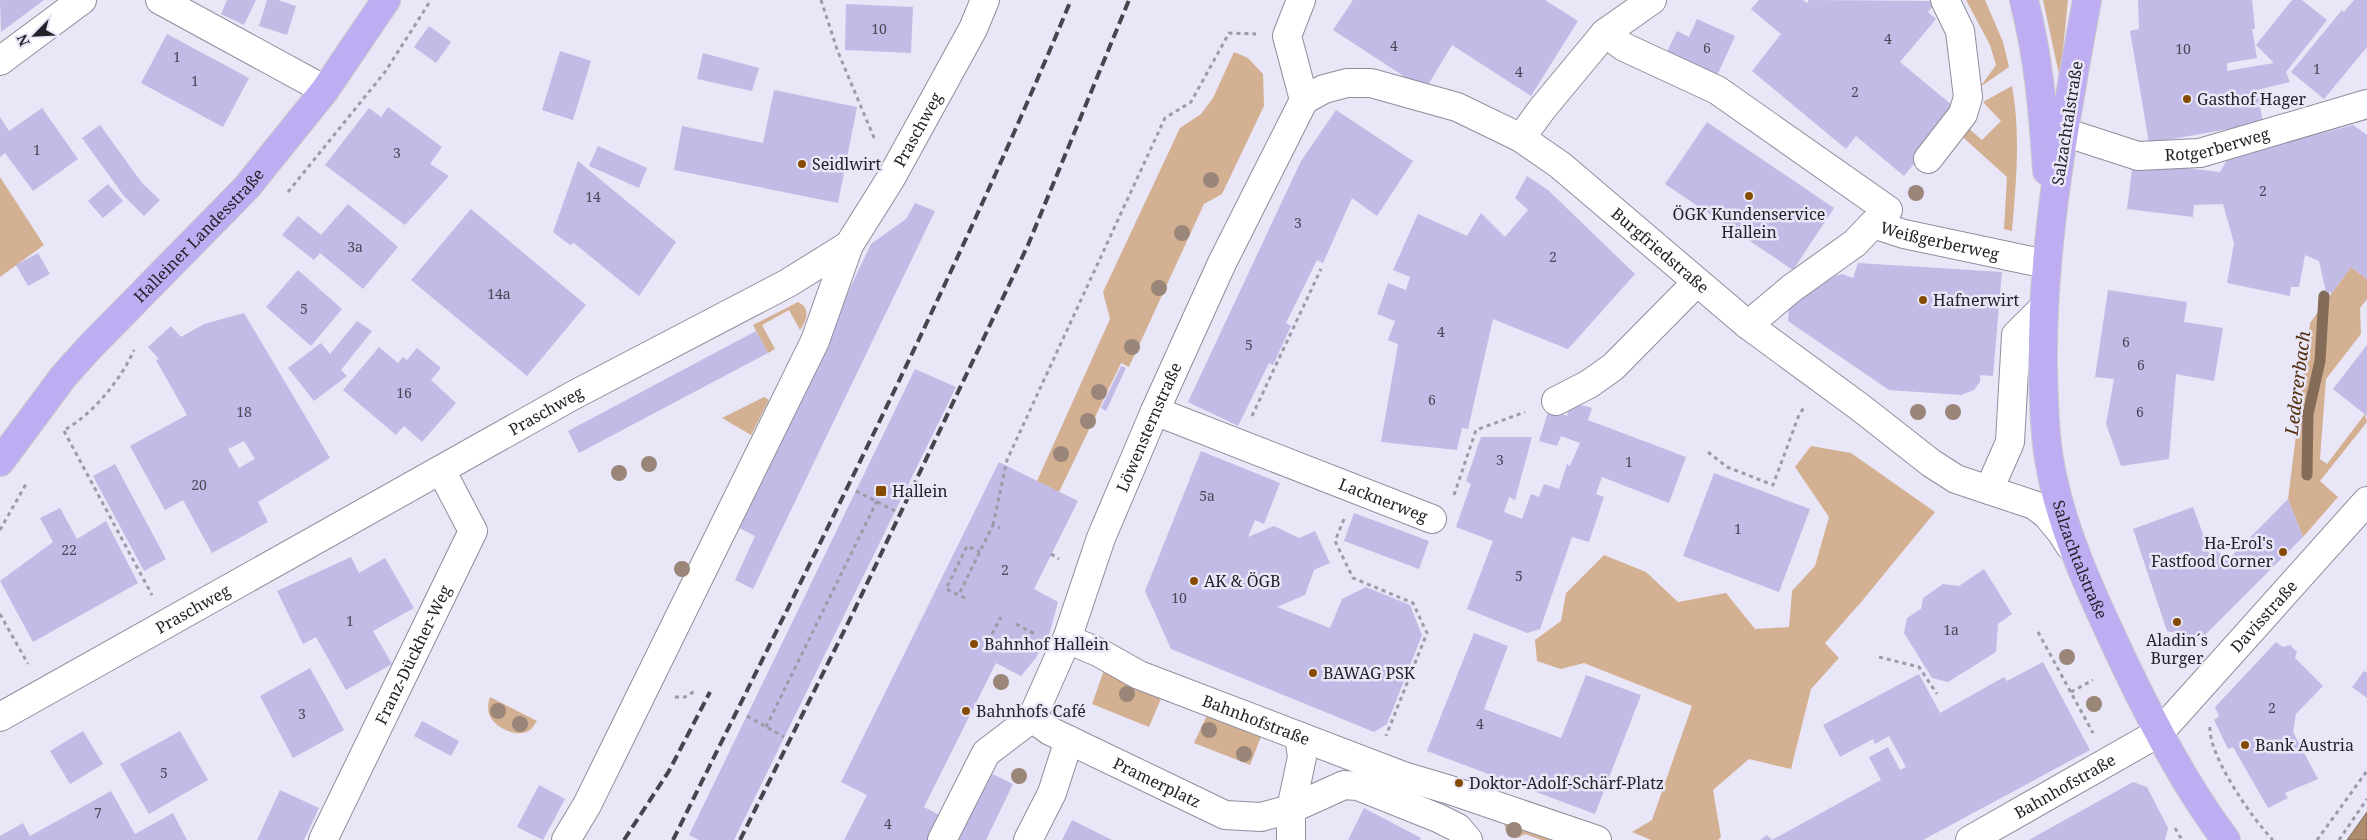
<svg xmlns="http://www.w3.org/2000/svg" width="2367" height="840" font-family="'Noto Serif',serif">
<rect width="100%" height="100%" fill="#e8e6f7"/>
<!-- green -->
<path fill="#d4b092" d="M1966 0H1985L2003 42 2009 67 1980 87 1996 65 1990 45Z
M2043 0H2068L2060 79Z
M1234 52 1248 58 1263 74 1264 106 1222 194 1204 204 1129 367 1121 363 1059 492 1037 481 1110 319 1103 292 1180 128 1201 114 1213 98Z
M2012 86C2021 135 2016 182 2012 231L2004 229 2007 177 1957 132 1965 125 1982 140 2001 121 1983 102Z
M0 177 44 245 0 277Z
M2351 267 2367 279V299L2360 308 2361 334 2326 379 2320 459 2327 464 2365 414 2367 422 2320 481 2338 497 2303 537 2288 499 2310 323Z
M798 302C811 308 807 321 800 330L789 310 762 325 775 349 768 353 753 325Z
M764 397 769 400 751 435 722 418Z
M1811 446 1851 453 1935 512 1862 601 1825 643 1839 658 1811 689 1791 769 1749 759 1713 790 1721 837 1718 840H1651L1632 832 1652 820 1692 706 1584 663 1561 669 1537 661 1535 640 1561 621 1566 593 1604 555 1646 572 1678 602 1726 593 1755 629 1789 627 1792 591 1815 566 1829 517 1795 467Z
M1104 670 1163 694 1149 727 1092 704Z
M490 697 537 721C535 723 533 728 530 730 519 739 495 728 490 716 487 710 488 704 490 697Z
M1208 713 1262 734 1250 765 1194 743Z
M1504 822 1567 840H1541L1525 834 1518 838 1506 832Z"/>
<!-- water -->
<path fill="#ae8b6d" stroke="#846c58" d="M2367 812V840H2347Z"/>
<g fill="none" stroke-linecap="round" stroke-linejoin="round">
<!-- stream -->
<path stroke="#846c58" stroke-width="11" d="M2307 475 2308 414 2320 361 2324 296"/>
</g>
<!-- building -->
<path fill="#c1bbe5" fill-rule="evenodd" d="M0 0H44L1 32Z
M227 0H256L244 25 221 14Z
M267 0H278L296 6 287 35 259 26Z
M1353 0H1545L1578 21 1531 96 1452 45 1425 90 1333 30Z
M1759 0H1803L1807 3 1809 0 1937 1 1928 12 1936 19 1900 62 1958 110 1904 176 1856 136 1846 149 1752 71 1781 34 1751 9Z
M2138 0H2252L2255 29H2252L2257 58 2227 63V71L2274 63 2256 45 2292 0H2302L2327 20 2286 72 2290 82 2257 90 2263 123 2149 143 2130 31 2139 29Z
M2354 0H2367V47L2324 99 2291 72 2342 10 2344 12Z
M846 4 913 7 911 53 845 50Z
M1697 19 1735 36 1716 78 1667 52 1677 31 1689 37Z
M429 26 451 42 436 63 414 47Z
M167 34 249 78 223 127 141 83Z
M560 51 591 61 573 120 542 110Z
M703 53 759 68 752 91 697 79Z
M774 90 857 107 838 203 674 170 682 126 763 143Z
M388 107 442 147 430 164 449 176 405 225 325 165 369 108 381 117Z
M42 108 78 159 33 191 5 153 0 157V117L9 131Z
M1336 110 1413 161 1377 216 1352 198 1323 263 1317 260 1286 323 1291 326 1273 365 1269 363 1238 426 1188 402 1301 161Z
M1707 122 1834 208 1793 270 1665 184Z
M100 125 142 183 160 200 144 216 124 196 82 138Z
M2353 125 2367 135V279L2351 267 2332 293 2326 292 2319 261 2305 255 2299 287H2291L2290 296 2227 283 2234 243 2223 204 2194 205 2193 217 2127 209 2133 162 2220 172 2228 158Z
M598 146 647 168 639 188 589 166Z
M578 161 676 242 639 296 574 243 570 245 553 232Z
M1527 176 1548 190 1635 274 1568 349 1493 319 1468 429 1462 428 1457 450 1381 442 1398 344 1388 340 1395 321 1377 314 1388 283 1406 290 1410 277 1393 270 1418 214 1467 236 1481 213 1505 237 1528 210 1515 198Z
M108 184 123 201 103 218 88 201Z
M915 203 935 211 753 589 735 580 755 536 737 527 871 244 906 219Z
M348 204 398 247 363 289 320 253 314 260 282 235 298 216 321 235Z
M471 209 586 305 527 376 411 280Z
M38 253 50 274 28 286 16 265Z
M1858 263 2002 272 1993 376 1980 375V382L1974 390 1961 395 1889 390 1788 321 1789 308 1827 278 1842 274 1853 278Z
M298 270 342 309 311 346 266 307Z
M2108 290 2187 302 2184 322 2223 328 2214 381 2176 374 2169 459 2121 466 2106 424 2114 379 2095 377Z
M244 313 330 458 258 502 268 522 212 553 183 500 165 510 130 446 187 415 156 360 159 359 148 347 171 326 181 337 204 324ZM244 441 255 459 239 468 228 449Z
M357 321 372 331 341 370 347 376 314 401 288 368 321 343 330 354Z
M756 331 768 353 579 453 568 431Z
M2367 345V416L2333 389Z
M379 347 398 363 403 357 407 360 417 348 441 368 431 380 456 403 422 442 404 426 396 435 343 390Z
M1121 366 1126 368 1106 411 1101 408Z
M915 369 956 387 734 840H699L689 835Z
M1571 402 1592 408 1588 420 1686 457 1669 503 1602 477 1596 494 1604 497 1589 542 1572 537 1540 629 1527 633 1467 609 1493 541 1456 527 1471 484 1466 481 1481 437H1532L1515 500 1509 497 1504 512 1522 519 1531 494 1539 497 1544 484 1559 489 1567 464 1570 466 1580 443 1561 436 1557 446 1539 441 1549 409 1567 416Z
M1201 451 1280 483 1264 524 1255 520 1248 537 1274 526 1299 538 1315 531 1330 563 1314 570 1305 595 1277 607 1330 628 1342 599 1366 587 1410 605 1422 635 1387 724 1374 732 1171 649 1145 591Z
M999 462 1078 501 1034 589 1058 602 1048 639 1035 659 1021 676 996 663 924 807 945 818 934 840H844L867 795 841 782Z
M115 464 166 559 144 571 93 476Z
M1714 473 1810 509 1779 592 1683 556Z
M2288 499 2303 537 2201 639 2167 631 2133 529 2193 507 2207 545 2210 543 2227 561Z
M60 508 77 539 106 521 138 583 33 642 0 581 53 542 40 518Z
M1354 513 1429 541 1419 569 1344 541Z
M351 557 359 573 385 558 414 608 373 631 392 664 346 690 316 637 303 644 277 591Z
M1984 569 2012 614 1998 624 1996 652 1948 682 1932 678 1904 633 1907 618 1921 609 1923 598 1943 584 1959 586Z
M1474 633 1508 646 1484 709 1561 738 1586 675 1641 695 1595 814 1427 751Z
M2276 642 2283 647 2290 645 2297 652 2295 658 2323 686 2296 714 2293 732 2318 779 2285 793 2288 798 2268 808 2233 747 2228 749 2214 720 2219 716 2215 707Z
M2043 662 2090 750 1923 840H1760L1767 835 1772 840 1881 780 1869 757 1888 747 1900 770 1906 767 1889 736 1875 744 1873 739 1840 757 1823 725 1919 674 1940 713 2004 677 2007 681Z
M310 668 344 730 293 758 260 696Z
M2364 671 2367 673V698L2352 687Z
M422 721 459 741 451 756 414 736Z
M83 731 103 764 70 784 50 751Z
M180 731 208 780 149 814 120 764Z
M984 770 1013 784 986 840H950Z
M2133 782 2147 787 2168 828 2165 840H2029Z
M539 785 565 799 543 840 517 827Z
M280 790 319 808 304 840H257Z
M111 791 135 834 173 813 187 840H0V836L23 823 30 836Z
M1364 808 1421 838 1420 840H1348Z
M1072 820 1112 840H1062Z"/>
<g fill="none" stroke-linecap="round" stroke-linejoin="round">
<defs>
<g id="minor">
<path d="M160 0 325 90"/>
<path d="M1605 33 1624 47 1717 90 1888 210"/>
<path d="M0 61 82 0"/>
<path id="s1" d="M1304 100 1324 89 1347 83H1371L1457 107 1521 138 1560 165 1748 325 1861 408 1931 463 1956 479 2034 505 2047 515 2061 532 2070 546"/>
<path id="s2" d="M2064 132 2138 156 2200 153 2367 104"/>
<path d="M1521 138 1542 109 1605 33 1652 0"/>
<path d="M1928 159 1963 114 1968 97 1960 31 1945 0"/>
<path id="s3" d="M1748 325 1792 288 1855 243 1873 224 1904 234 2046 264"/>
<path d="M1556 401 1589 384 1613 367 1696 283"/>
<path id="s4" d="M1155 411 1432 519"/>
<path d="M1989 490 2010 442 2016 335 2044 307"/>
<path id="s5" d="M1067 639 1098 652 1139 675 1406 777 1450 790 1597 840"/>
<path id="s6" d="M0 717 572 396 788 283 849 245 891 178 973 29 985 0"/>
<path id="s7" d="M1032 718 1050 731 1225 815 1261 817 1291 809 1344 785 1358 786 1438 818 1458 828 1468 840"/>
<path id="s8" d="M323 840 473 531 441 470"/>
<path d="M566 840 587 805 815 341 849 245"/>
<path id="s9" d="M942 840 986 753 1032 718 1067 639 1101 538 1155 411 1222 263 1304 100 1287 36 1301 0"/>
<path d="M1028 840 1052 793 1069 740"/>
<path d="M1291 840V809L1302 757 1299 736"/>
<path id="s10" d="M1970 840 2160 732 2367 501"/>
</g>
<g id="major">
<path d="M2024 0C2039 60 2043 110 2047 171"/>
<path id="s11" d="M2087 0C2065 122 2041 246 2043 370 2044 400 2044 430 2049 459 2061 532 2095 601 2126 667 2155 727 2186 787 2226 840"/>
<path id="s12" d="M0 462 63 377 89 348 247 187 325 90 386 0"/>
</g>
</defs>
<!-- minor casing -->
<use href="#minor" stroke="#8f8d9d" stroke-width="30"/>
<!-- major casing -->
<use href="#major" stroke="#cacacb" stroke-width="30"/>
<!-- path -->
<path stroke="#9c9ba8" stroke-width="3" stroke-dasharray="4 4" stroke-linecap="butt" d="M821 0 838 52 875 140
M288 192 385 72 431 0
M1252 416 1321 269
M66 429C93 414 122 378 134 350
M64 431 152 595
M1708 452 1727 467 1773 485 1799 415 1805 406
M856 491 895 511
M1454 495 1476 430 1525 412
M1344 519 1335 541 1353 578 1413 603 1427 633 1386 736
M993 525 1007 460 1165 118 1191 102 1229 33 1256 34
M0 530 26 484
M1051 554 1059 559
M960 592 993 525 1000 528
M965 598 946 589 967 546 980 552
M0 614 28 664
M1016 624 1035 634
M2038 632 2093 733
M992 634 1001 617
M1879 657 1919 667 1937 694
M2071 692 2093 680
M675 697H685L695 691
M747 716 784 737
M766 727 877 501
M2210 727C2208 755 2253 820 2273 840
M2175 828 2182 840
M2317 840 2367 771
M2339 840 2367 799"/>
<!-- minor -->
<use href="#minor" stroke="#fff" stroke-width="28"/>
<!-- major -->
<use href="#major" stroke="#beadf2" stroke-width="28"/>
<!-- rail -->
<path stroke="#46454d" stroke-width="4" stroke-dasharray="10 5" stroke-linecap="butt" d="M624 840 669 771 710 692
M673 840C810 562 952 286 1071 0
M740 840 852 615 1028 245 1129 0"/>
</g>
<!-- trees -->
<g fill="#9a8579">
<circle cx="1211" cy="180" r="8"/>
<circle cx="1916" cy="193" r="8"/>
<circle cx="1182" cy="233" r="8"/>
<circle cx="1159" cy="288" r="8"/>
<circle cx="1132" cy="347" r="8"/>
<circle cx="1099" cy="392" r="8"/>
<circle cx="1918" cy="412" r="8"/>
<circle cx="1953" cy="412" r="8"/>
<circle cx="1088" cy="421" r="8"/>
<circle cx="1061" cy="454" r="8"/>
<circle cx="649" cy="464" r="8"/>
<circle cx="619" cy="473" r="8"/>
<circle cx="682" cy="569" r="8"/>
<circle cx="2067" cy="657" r="8"/>
<circle cx="1001" cy="682" r="8"/>
<circle cx="1127" cy="694" r="8"/>
<circle cx="2094" cy="704" r="8"/>
<circle cx="498" cy="711" r="8"/>
<circle cx="520" cy="724" r="8"/>
<circle cx="1209" cy="730" r="8"/>
<circle cx="1244" cy="754" r="8"/>
<circle cx="1019" cy="776" r="8"/>
<circle cx="1514" cy="830" r="8"/>
</g>
<!-- markers -->
<g fill="#864b03" stroke="#e8e6f7" stroke-width="2">
<circle cx="2187" cy="99" r="5"/>
<circle cx="802" cy="164" r="5"/>
<circle cx="1749" cy="196" r="5"/>
<circle cx="1923" cy="300" r="5"/>
<rect x="875" y="485" width="12" height="12" rx="2.5"/>
<circle cx="2283" cy="552" r="5"/>
<circle cx="1194" cy="581" r="5"/>
<circle cx="2177" cy="622" r="5"/>
<circle cx="974" cy="644" r="5"/>
<circle cx="1313" cy="673" r="5"/>
<circle cx="966" cy="711" r="5"/>
<circle cx="2245" cy="745" r="5"/>
<circle cx="1459" cy="783" r="5"/>
</g>
<g text-anchor="middle" dominant-baseline="central" stroke-width="5" stroke-linejoin="round" paint-order="stroke">
<!-- number labels -->
<g font-size="14" fill="#4a4857">
<text x="879" y="28">10</text>
<text x="1888" y="38">4</text>
<text x="1394" y="45">4</text>
<text x="1707" y="47">6</text>
<text x="2183" y="48">10</text>
<text x="177" y="56">1</text>
<text x="2317" y="68">1</text>
<text x="1519" y="71">4</text>
<text x="195" y="80">1</text>
<text x="1855" y="91">2</text>
<text x="37" y="149">1</text>
<text x="397" y="152">3</text>
<text x="2263" y="190">2</text>
<text x="593" y="196">14</text>
<text x="1298" y="222">3</text>
<text x="355" y="246">3a</text>
<text x="1553" y="256">2</text>
<text x="499" y="293">14a</text>
<text x="304" y="308">5</text>
<text x="1441" y="331">4</text>
<text x="2126" y="341">6</text>
<text x="1249" y="344">5</text>
<text x="2141" y="364">6</text>
<text x="404" y="392">16</text>
<text x="1432" y="399">6</text>
<text x="244" y="411">18</text>
<text x="2140" y="411">6</text>
<text x="1500" y="459">3</text>
<text x="1629" y="461">1</text>
<text x="199" y="484">20</text>
<text x="1207" y="495">5a</text>
<text x="1738" y="528">1</text>
<text x="69" y="549">22</text>
<text x="1005" y="569">2</text>
<text x="1519" y="575">5</text>
<text x="1179" y="597">10</text>
<text x="350" y="620">1</text>
<text x="1951" y="629">1a</text>
<text x="2272" y="707">2</text>
<text x="302" y="713">3</text>
<text x="1480" y="723">4</text>
<text x="164" y="772">5</text>
<text x="98" y="812">7</text>
<text x="888" y="823">4</text>
</g>
<!-- poi labels -->
<g font-size="16" fill="#232228" stroke="#e8e6f7" text-anchor="start">
<text x="2197" y="99">Gasthof Hager</text>
<text x="812" y="164">Seidlwirt</text>
<text x="1749" y="214" text-anchor="middle">ÖGK Kundenservice<tspan x="1749" dy="18">Hallein</tspan></text>
<text x="1933" y="300">Hafnerwirt</text>
<text x="892" y="491">Hallein</text>
<text x="2273" y="543" text-anchor="end">Ha-Erol's<tspan x="2273" dy="18">Fastfood Corner</tspan></text>
<text x="1204" y="581">AK &amp; ÖGB</text>
<text x="2177" y="640" text-anchor="middle">Aladin´s<tspan x="2177" dy="18">Burger</tspan></text>
<text x="984" y="644">Bahnhof Hallein</text>
<text x="1323" y="673">BAWAG PSK</text>
<text x="976" y="711">Bahnhofs Café</text>
<text x="2255" y="745">Bank Austria</text>
<text x="1469" y="783">Doktor-Adolf-Schärf-Platz</text>
</g>
<!-- street labels -->
<g font-size="16" fill="#232228" stroke="#e8e6f7">
<text transform="translate(2067 123) rotate(-81)">Salzachtalstraße</text>
<text stroke="none"><textPath href="#s6" startOffset="1106">Praschweg</textPath></text>
<text stroke="none"><textPath href="#s2" startOffset="158">Rotgerberweg</textPath></text>
<text stroke="none"><textPath href="#s12" startOffset="302">Halleiner Landesstraße</textPath></text>
<text stroke="none"><textPath href="#s3" startOffset="230">Weißgerberweg</textPath></text>
<text stroke="none"><textPath href="#s1" startOffset="410">Burgfriedstraße</textPath></text>
<text stroke="none"><textPath href="#s6" startOffset="626">Praschweg</textPath></text>
<text stroke="none"><textPath href="#s9" startOffset="469">Löwensternstraße</textPath></text>
<text stroke="none"><textPath href="#s4" startOffset="245">Lacknerweg</textPath></text>
<text stroke="none"><textPath href="#s11" startOffset="568">Salzachtalstraße</textPath></text>
<text stroke="none"><textPath href="#s6" startOffset="221">Praschweg</textPath></text>
<text stroke="none"><textPath href="#s10" startOffset="374">Davisstraße</textPath></text>
<text stroke="none"><textPath href="#s8" startOffset="206">Franz-Dückher-Weg</textPath></text>
<text stroke="none"><textPath href="#s5" startOffset="206">Bahnhofstraße</textPath></text>
<text stroke="none"><textPath href="#s7" startOffset="141">Pramerplatz</textPath></text>
<text stroke="none"><textPath href="#s10" startOffset="109">Bahnhofstraße</textPath></text>
</g>
<!-- water labels -->
<g font-size="18" font-style="italic" fill="#532f0a" stroke="#e8e6f7">
<text transform="translate(2297 383) rotate(-83)">Ledererbach</text>
</g>
</g>
<!-- north arrow -->
<g transform="translate(35 35) rotate(246)" stroke="#e8e6f7" stroke-width="4" paint-order="stroke">
<path d="M0-4L9 19L0 12L-9 19Z" fill="#232228"/>
<text y="-8" font-size="14" font-weight="bold" text-anchor="middle" fill="#232228">N</text>
</g>
</svg>
